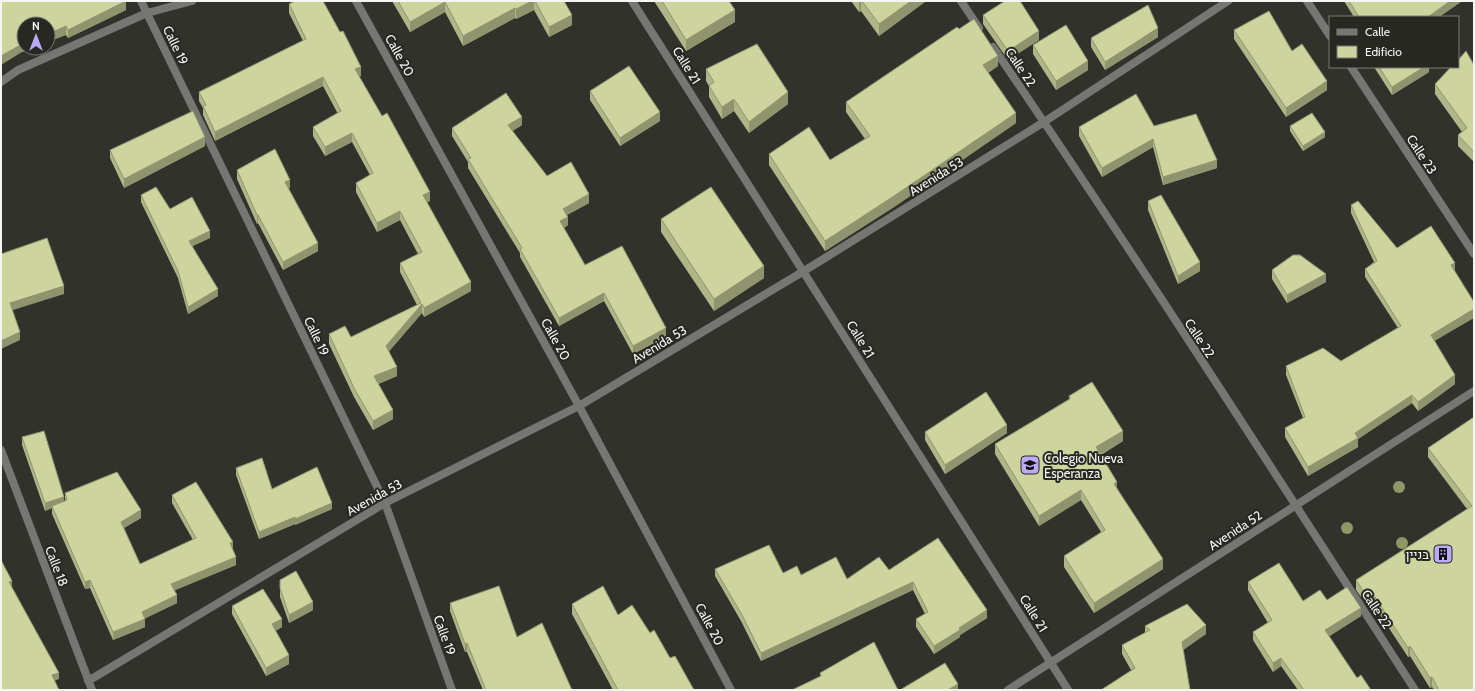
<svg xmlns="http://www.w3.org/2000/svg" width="1475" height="691" font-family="Cabin,Heebo,sans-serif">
<rect width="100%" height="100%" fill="#31322c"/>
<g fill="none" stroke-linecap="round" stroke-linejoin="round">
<!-- street -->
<path stroke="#767673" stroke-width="8" d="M141 1 385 503 452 690
M356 1 579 406 731 690
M632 1 1068 690
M961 1 979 28
M1307 1 1330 36
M993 47C1138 259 1276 475 1415 690
M1351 67 1474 254
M1 82 18 70 147 13 192 1
M1 450 92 690
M88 681 385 503 579 406 804 271 1044 122 1228 1
M1008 690 1474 391"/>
</g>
<!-- trees -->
<g fill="#909666">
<circle cx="1399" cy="487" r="6"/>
<circle cx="1347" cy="528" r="6"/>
<circle cx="1402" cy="543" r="6"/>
</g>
<!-- wall -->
<path fill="#b0b687" d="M1 1 126 10 68 38 66 35 24 48H33L22 52Z
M392 1H564L572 25 549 37 534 10 516 19 515 18 463 46 445 12 410 32Z
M654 1H729L735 22 686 51Z
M851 1H926L879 36 861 11 859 12Z
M1344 1H1462L1439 17H1354Z
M289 4 361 76H359L430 201 427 202 471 291 424 317 422 313 389 351 397 376 378 384 393 419 373 430 354 397 329 344V334L351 337 417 305 400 272V263L418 254 400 220 377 232 356 192V183L370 175 352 142 325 156 313 136V127L338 114 323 86 215 141 203 115V108L199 101V92L303 41 289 13Z
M983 15 1039 40 1008 60 983 24Z
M1234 30 1292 51 1327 90 1286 117 1234 39Z
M1158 37 1105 70 1091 47V38Z
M1033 45 1088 70 1056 90 1033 54Z
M1474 65V162L1458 146V135L1462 132 1435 94V84Z
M998 66 988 73 1016 123 894 207 825 251 769 165V154L830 160 865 139 846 112V102Z
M1374 67H1429V72L1392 95Z
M706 69 788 104 749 133 734 111 722 119 709 97V86L706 81Z
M590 91 660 121 620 146 590 100Z
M522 125 512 131 547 176 589 203 567 215 568 225 564 228 585 265 666 337 633 354 604 301 559 326 520 257V253L468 168V162L452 136V128Z
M1154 126 1217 168 1163 185 1153 147 1102 177 1079 136V127Z
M1290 126 1325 137 1303 151 1290 131Z
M205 146 124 188 110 158V150Z
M237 170 290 188H288L318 251 283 270 258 223 257 224 237 179Z
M141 195 170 209 210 238 192 246 218 296 188 314 178 278 141 202Z
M1148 201 1200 271 1178 284 1148 210Z
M1351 205 1435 341 1455 384 1418 411 1412 403 1358 439V447L1308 476 1285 437V428L1303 418 1286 375V366L1341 361 1398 328 1365 277V269L1374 262 1351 213Z
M661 219 764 278 714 311 661 232Z
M1272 270 1326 282 1287 303 1272 279Z
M1069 396 1123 441 1101 455 1117 488 1163 569 1094 613 1064 567V556L1101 532 1081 500 1039 526 995 454V444L1069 399Z
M1474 417V690H1434L1432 687 1430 688 1410 656 1408 657 1375 607 1370 610 1356 590V580L1467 509 1428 457V448Z
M925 432 1007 433 945 474 925 440Z
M22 437 64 502 65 501V493L141 518 124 528 140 564 193 540 172 503V495L233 550 236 565 174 590 177 603 145 618V627L113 640 90 588 85 589 52 514V508L45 511 22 445Z
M236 468 272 489 332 509 295 525V524L259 539 236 475Z
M715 569 783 573 847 579 889 570 987 618 960 635V637L934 654 916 627V619L925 614 913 590 761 661 741 621 715 576Z
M280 580 313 610 289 623 280 597Z
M1248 582 1303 601 1327 600 1361 616 1329 636 1357 678 1371 690H1298L1281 666 1273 672 1253 640V632L1268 623 1248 590Z
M450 603 517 637 572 690H483L467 652H465L450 611Z
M572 604 618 615 650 633 694 690H613L572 614Z
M232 606 282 627 275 631 289 664 266 676 232 614Z
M1145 626 1206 634 1131 670 1122 654V645L1145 633Z"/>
<!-- shaded-wall -->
<path fill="#90946e" d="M126 1V10L68 38V30Z
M532 1H534V10L516 19V9Z
M859 1H861V11L859 12Z
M911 1H926L879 36V24Z
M1450 1H1462L1439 17H1428Z
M445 2V12L410 32V22Z
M515 8V18L463 46V36Z
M735 10V22L686 51V40Z
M572 15V25L549 37V27Z
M66 26V35L48 42V34Z
M1158 28V37L1105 70V62Z
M1039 31V40L1008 60V51Z
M24 43V48H33L22 52 1 65V56Z
M998 56V66L983 76V65Z
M1088 61V70L1056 90V81Z
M361 67V76L355 78V69Z
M1424 67H1429V72L1392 95V87Z
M323 77V86L215 141V132Z
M1327 81V90L1286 117V108Z
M788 92V104L749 133V122Z
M734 99V111L722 119V107Z
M660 112V121L620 146V138Z
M1016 113V123L894 207 825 251V241Z
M522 117V125L508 134V125Z
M1325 132V137L1303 151V146Z
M352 133V142L325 156V147Z
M205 137V146L124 188V179Z
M1153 139V147L1102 177V168Z
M1217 160V168L1163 185V177Z
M290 180V188L285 190V182Z
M430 192V201L423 204V195Z
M589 194V203L563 217V209Z
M400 211V220L377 232V223Z
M257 215H258V223L257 224Z
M568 217V225L560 230V221Z
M210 231V238L189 248V241Z
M318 243V251L283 270V262Z
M1200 262V271L1178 284V276Z
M1455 263V271L1451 265Z
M764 266V278L714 311V299Z
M1326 274V282L1287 303V295Z
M471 282V291L424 317V308Z
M64 286V294L10 311V303Z
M218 289V296L188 314V307Z
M604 293V301L559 326V318Z
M422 304V313L386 355V346Z
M1474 309V318L1431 343V335Z
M666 328V337L633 354V346Z
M20 332V340L1 349V341Z
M397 367V376L374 386V376Z
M1455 375V384L1418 411V402Z
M1412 395V403L1358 439V447L1308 476V467L1355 433Z
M393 410V419L373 430V421Z
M1007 425V433L945 474V465Z
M1123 431V441L1096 457V447Z
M1117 482V492L1114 484Z
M1081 490V500L1039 526V516Z
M64 497V505L52 506V508L45 511V503Z
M332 503V509L295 525V519Z
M141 510V518L121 529V522Z
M295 517V524L259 539V532Z
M233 542V550L230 543Z
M236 557V565L171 592V584Z
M1163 559V569L1094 613V603Z
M90 580V588L85 589V582Z
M12 581V587L9 589V582Z
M913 582V590L761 661V653Z
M177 595V603L142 620V612Z
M1375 597V607L1370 610V601Z
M313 602V610L289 623V615Z
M1361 608V616L1325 639V630Z
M987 610V618L960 635V637L934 654V646L959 628Z
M145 619V627L113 640V632Z
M282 619V627L272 633V624Z
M1206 625V634L1182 651V642Z
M467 643V652H465V644Z
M1410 646V656L1408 657V648Z
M289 655V664L266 676V668Z
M1281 658V666L1273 672V663Z
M59 673V679L52 682V675Z
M1432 677V687L1430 688V678Z
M958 684V690H948Z"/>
<!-- building -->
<path fill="#cdd49d" stroke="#90946e" d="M1 1H126L68 30 66 26 48 34V24H24V43L1 56Z
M295 1H323L340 32 343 31 361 67 355 69 382 116 387 113 430 192 423 195 471 282 424 308 422 304 386 346 397 367 374 376 393 410 373 421 354 388 329 334 345 326 351 337 421 303 400 263 422 252 400 211 377 223 356 183 373 173 352 133 325 147 313 127 341 111 323 77 215 132 203 106 206 105 199 92 306 39 289 4Z
M398 1H532L516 9 515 8 463 36 445 2 410 22Z
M535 1H564L572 15 549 27Z
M662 1H729L735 10 686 40Z
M862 1H911L879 24Z
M1005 1H1020L1039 31 1008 51 983 15Z
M1349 1H1450L1428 17H1359Z
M1148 5 1158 28 1105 62 1091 38Z
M1269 11 1292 51 1302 44 1327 81 1286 108 1234 30Z
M974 19 998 56 983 65 1016 113 894 196 825 241 769 154 809 127 830 160 870 136 846 102 957 27 959 29Z
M1066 25 1088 61 1056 81 1033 45Z
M757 44 788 92 749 122 734 99 722 107 709 86 714 82 706 69Z
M1466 51 1474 65V152L1458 135 1467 128 1435 84 1451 67H1458V60Z
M629 66 660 112 620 138 590 91Z
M1379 67H1424L1392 87Z
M506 93 522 117 508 125 547 176 571 162 589 194 563 209 568 217 560 221 585 265 622 246 666 328 633 346 604 293 559 318 520 249 522 248 468 159 471 158 452 128Z
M1136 94 1154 126 1196 114 1217 160 1163 177 1153 139 1102 168 1079 127Z
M193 111 205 137 124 179 110 150Z
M1312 113 1325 132 1303 146 1290 126Z
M275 149 290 180 285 182 318 243 283 262 258 215H257L237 170Z
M156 187 170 209 192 197 210 231 189 241 218 289 188 307 178 271 141 195Z
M711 187 764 266 714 299 661 219Z
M1161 195 1200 262 1178 276 1148 201Z
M1358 201 1397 248 1431 226 1455 263 1451 265 1474 302V309L1431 335 1455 375 1418 402 1412 395 1355 433 1358 438 1308 467 1285 428 1305 417 1286 366 1323 348 1341 361 1401 326 1365 269 1377 261 1351 205Z
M47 238 64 286 10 303 20 332 1 341V254Z
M1293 255H1300L1326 274 1287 295 1272 270Z
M1092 382 1123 431 1096 447 1117 482 1114 484 1163 559 1094 603 1064 556 1105 530 1081 490 1039 516 995 444 1070 399 1069 396Z
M986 392 1007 425 945 465 925 432Z
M1474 417V690H1439L1432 677 1430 678 1410 646 1408 648 1375 597 1370 601 1356 580 1472 506 1428 448Z
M44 431 64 497 45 503 22 437Z
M262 458 272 489 317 467 332 503 295 519V517L259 532 236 468Z
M117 472 141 510 121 522 140 564 196 538 172 495 196 482 233 542 230 543 236 557 171 584 177 595 142 612 145 619 113 632 90 580 85 582 52 506 67 500 65 493Z
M938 538 987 610 959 628 960 630 934 646 916 619 928 612 913 582 761 653 741 613 715 569 769 545 783 573 797 566 801 575 836 557 847 579 879 557 889 570Z
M1 560 12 581 9 582 59 673 52 675 59 690H1Z
M1279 563 1303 601 1320 590 1327 600 1347 587 1361 608 1325 630 1357 678 1361 675 1371 690H1304L1281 658 1273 663 1253 632 1272 620 1248 582Z
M296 571 313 602 289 615 280 588V580Z
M499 586 517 637 542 623 572 690H486L467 643 465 644 450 603Z
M603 586 618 615 632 605 650 633 654 630 670 658 675 656 694 690H618L572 604Z
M263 589 282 619 272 624 289 655 266 668 232 606Z
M1187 604 1206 625 1182 642 1190 690H1101L1135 668 1122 645 1150 630 1145 626Z
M874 642 898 690H792L821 676 820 673Z
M945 663 958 684 948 690H900Z"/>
<!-- icons -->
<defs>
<symbol id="school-square" viewBox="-11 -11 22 22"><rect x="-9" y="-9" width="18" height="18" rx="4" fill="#bbaaf6" stroke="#272822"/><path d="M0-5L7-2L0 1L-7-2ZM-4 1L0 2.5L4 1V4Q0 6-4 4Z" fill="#111"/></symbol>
<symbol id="building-square" viewBox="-11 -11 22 22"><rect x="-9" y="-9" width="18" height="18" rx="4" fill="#bbaaf6" stroke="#272822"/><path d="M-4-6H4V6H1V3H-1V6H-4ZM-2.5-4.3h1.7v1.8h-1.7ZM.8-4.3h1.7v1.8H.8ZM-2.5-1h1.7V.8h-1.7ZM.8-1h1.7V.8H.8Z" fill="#111"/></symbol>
</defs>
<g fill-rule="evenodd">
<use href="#school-square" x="1019" y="454" width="22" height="22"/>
<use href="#building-square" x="1432" y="543" width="22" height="22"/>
</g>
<g text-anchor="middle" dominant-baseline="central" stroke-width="4" stroke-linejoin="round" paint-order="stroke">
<!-- street labels -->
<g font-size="13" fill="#f5f5f2" stroke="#272822">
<text transform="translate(176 45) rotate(64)">Calle 19</text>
<text transform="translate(400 55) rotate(61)">Calle 20</text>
<text transform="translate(687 65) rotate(58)">Calle 21</text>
<text transform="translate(1021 67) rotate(56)">Calle 22</text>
<text transform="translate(1422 154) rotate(57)">Calle 23</text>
<text transform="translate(936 176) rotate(-32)">Avenida 53</text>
<text transform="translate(317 336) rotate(64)">Calle 19</text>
<text transform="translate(1200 338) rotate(57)">Calle 22</text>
<text transform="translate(556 339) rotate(61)">Calle 20</text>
<text transform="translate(861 339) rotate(58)">Calle 21</text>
<text transform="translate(659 344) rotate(-31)">Avenida 53</text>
<text transform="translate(374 497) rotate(-29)">Avenida 53</text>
<text transform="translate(1235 530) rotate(-33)">Avenida 52</text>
<text transform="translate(57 566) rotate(69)">Calle 18</text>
<text transform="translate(1377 609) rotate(57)">Calle 22</text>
<text transform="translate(1034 613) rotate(58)">Calle 21</text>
<text transform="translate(710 624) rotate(62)">Calle 20</text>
<text transform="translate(445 635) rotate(70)">Calle 19</text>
</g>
<!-- poi labels -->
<g font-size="13" fill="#f5f5f2" stroke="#272822" text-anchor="start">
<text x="1044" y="458">Colegio Nueva<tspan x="1044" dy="15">Esperanza</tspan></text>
<text x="1429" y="554" text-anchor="end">בניין</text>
</g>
</g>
<!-- border -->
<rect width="1475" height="691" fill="none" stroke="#f5f5f2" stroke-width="4"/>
<!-- legend -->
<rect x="1329" y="16" width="130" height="52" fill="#272822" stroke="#797a75"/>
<rect x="1337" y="29" width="20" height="6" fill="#767673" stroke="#797a75"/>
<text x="1365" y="36" font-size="12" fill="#f5f5f2">Calle</text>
<rect x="1337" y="46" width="20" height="12" fill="#cdd49d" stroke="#797a75"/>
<text x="1365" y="56" font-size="12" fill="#f5f5f2">Edificio</text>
<!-- north arrow -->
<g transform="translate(36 36)"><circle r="19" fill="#272822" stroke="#797a75"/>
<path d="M0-3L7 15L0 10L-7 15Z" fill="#bbaaf6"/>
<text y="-6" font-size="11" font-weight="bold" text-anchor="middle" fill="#f5f5f2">N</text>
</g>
</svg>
